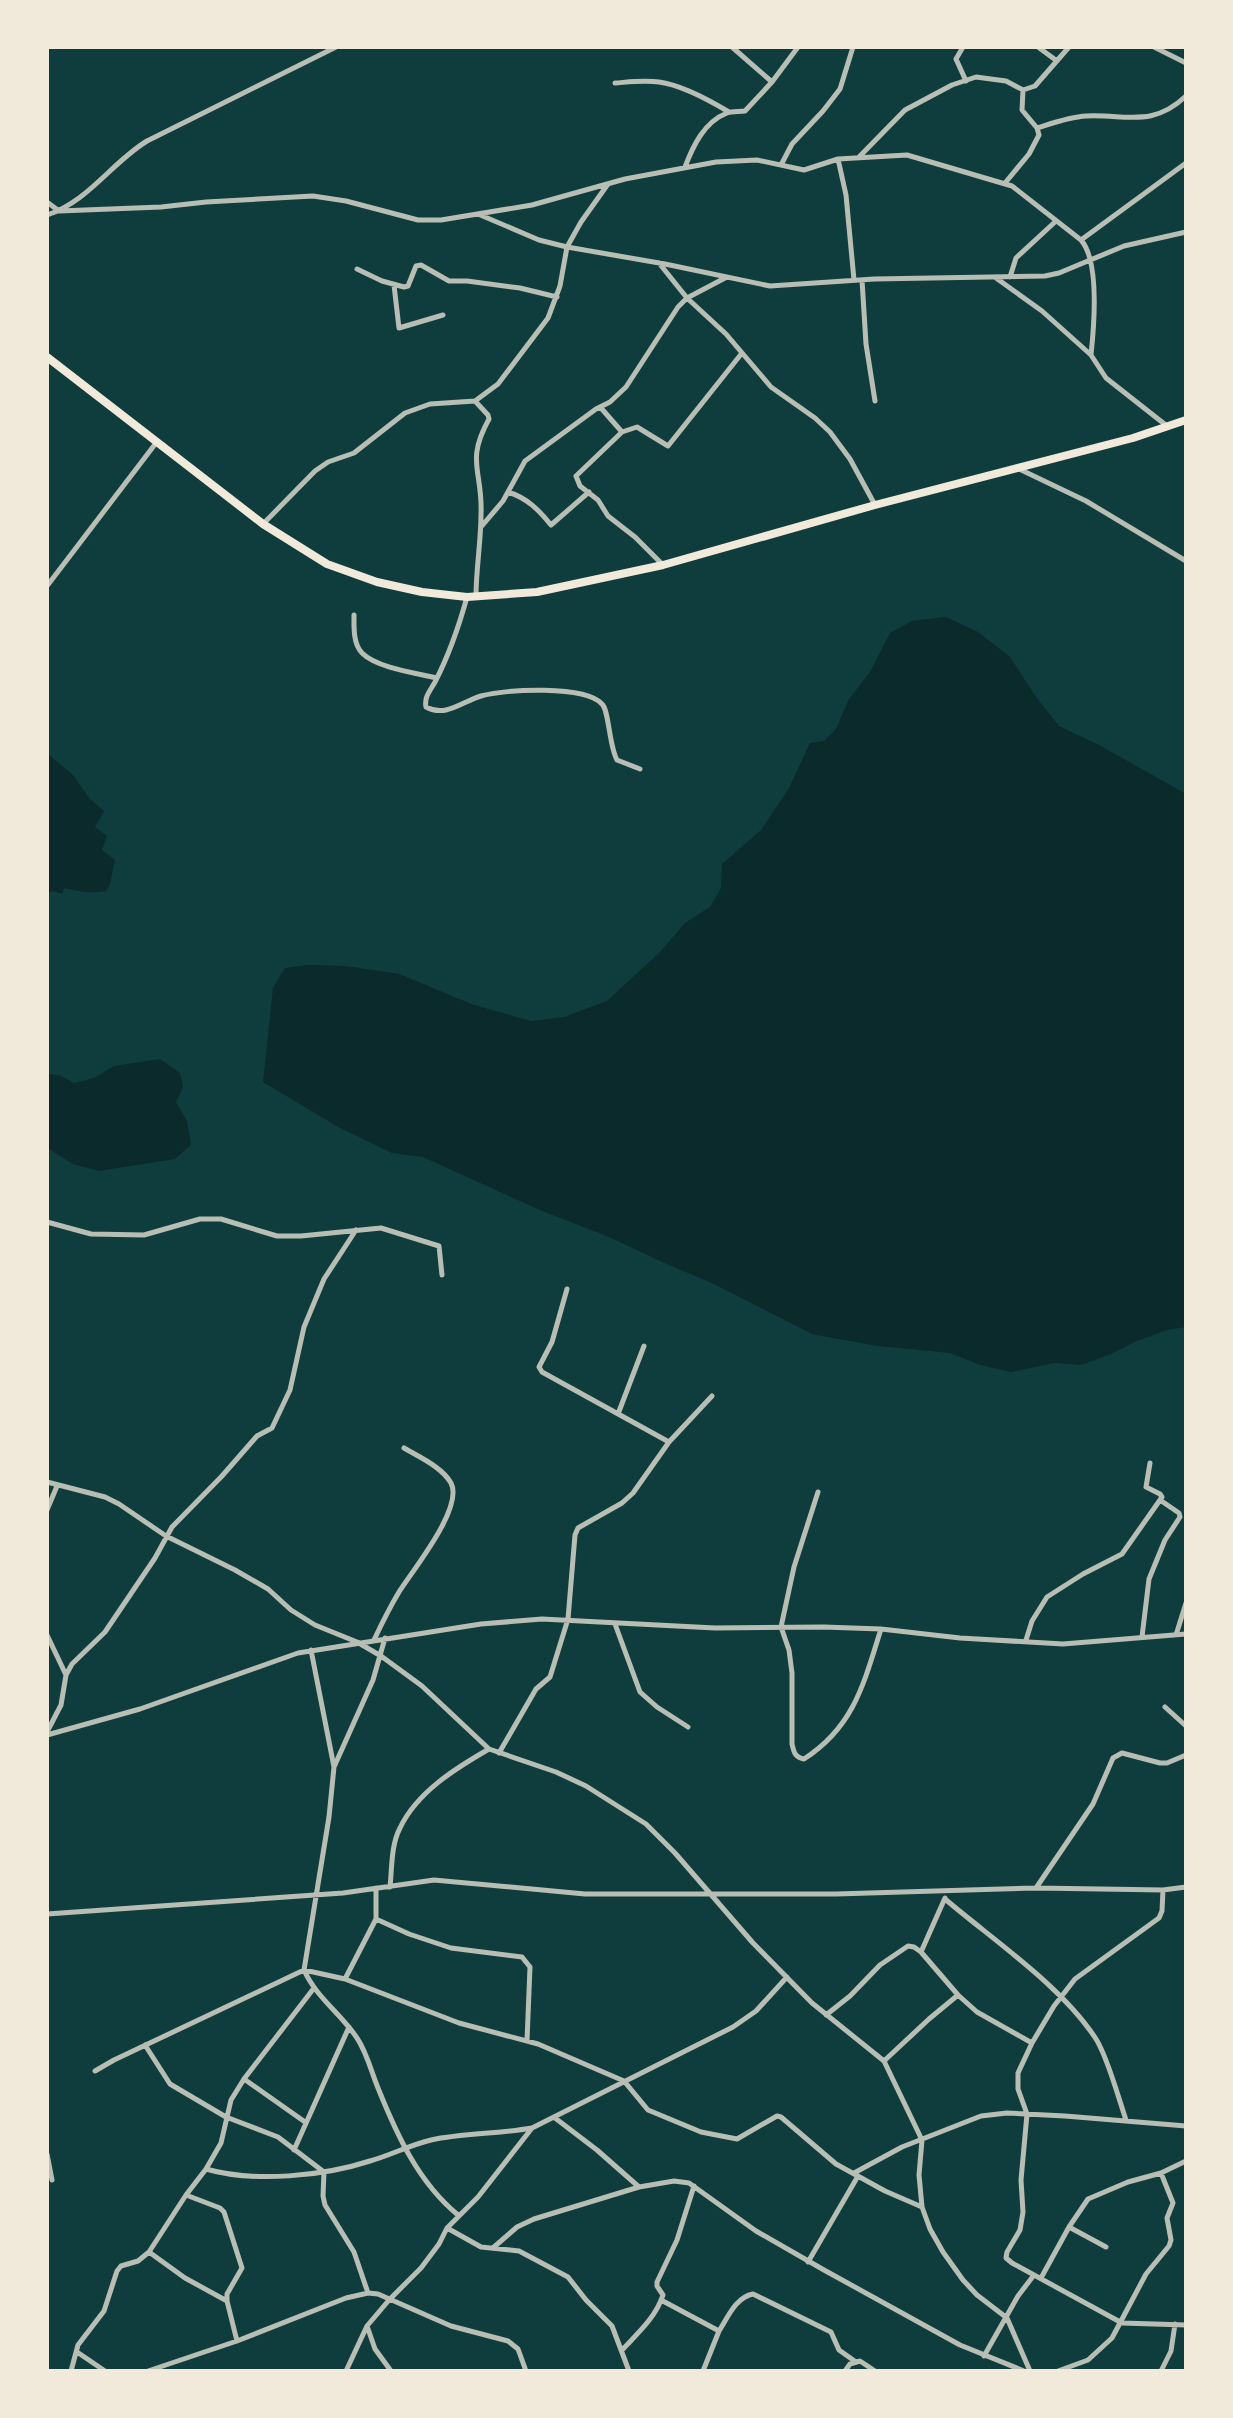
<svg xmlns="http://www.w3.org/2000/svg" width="1233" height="2418" font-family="Montserrat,sans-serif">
<rect width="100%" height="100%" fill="#0f3d3e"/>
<!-- water -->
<path fill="#0a2a2b" d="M946 617 978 632 1010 657 1036 697 1059 726 1101 746 1186 794V1327L1167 1330 1137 1341 1111 1354 1081 1365 1054 1363 1011 1372 981 1365 950 1353 877 1346 812 1334 712 1283 669 1265 609 1237 540 1210 423 1157 392 1153 340 1128 263 1082 273 988 285 968 308 965 346 966 399 974 474 1005 531 1021 564 1017 607 1001 660 952 685 923 710 907 721 888 722 864 761 830 789 788 810 743 824 741 836 729 849 699 870 672 890 633 912 621Z
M47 753 73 775 90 799 104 811 95 827 107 836 102 850 115 860 110 884 106 891C86 894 83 891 64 888L62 894 54 891 47 893Z
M160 1059 180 1073 183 1087 176 1102 187 1121 191 1145 175 1159 99 1171 73 1164 47 1148V1074L59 1075 74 1083 94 1078 114 1066Z"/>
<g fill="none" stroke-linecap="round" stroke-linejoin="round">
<!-- minor -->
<path stroke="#b8beb3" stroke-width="5" d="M732 47 772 82
M963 47 956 59 966 81
M1038 47 1057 61
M1154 47 1186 63
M615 83C629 82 644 80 659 82 682 85 709 100 729 112
M1037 128C1053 123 1069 117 1086 116 1127 114 1152 128 1186 96
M859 157 905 110 952 85 976 77 1006 81 1023 90 1035 86 1069 47
M838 159 846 195 854 280
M781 165 792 144 823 111 840 89 853 47
M685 167C693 146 704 122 727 113 733 111 739 112 745 111L772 82 798 47
M1005 183 1029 154 1039 135 1037 128 1022 110 1023 90
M47 202 59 211 161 207 206 202 313 196 346 201 418 220H441L532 205 625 179 716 162 757 160 804 170 838 159 907 155 1012 186 1081 240C1100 262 1094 327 1091 355
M478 214 539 240 567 247 665 264 770 286 874 279 1045 276 1059 273 1124 246 1186 232
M47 215C89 201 111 163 147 141L336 47
M1081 240 1186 163
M659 263 687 298 726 334 771 387 815 418 830 432 850 459 875 505
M357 269 382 281 404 287 408 286 416 266 421 265 449 281H467L520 288 557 297
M1010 277 1016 258 1056 221
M996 278 1042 311 1091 355 1106 378 1167 426
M862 280 866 344 875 401
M394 285 399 328 443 315
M475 401 488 415 489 419C465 462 483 471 481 514 481 542 476 569 476 596
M601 408 622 432
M1017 468 1086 501 1186 561
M508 492C527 498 539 510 551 525L589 492
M263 524 315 471 328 462 354 453 405 413 430 404 475 401 498 384 548 318 560 286 567 247 581 222 608 184
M481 527 503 501 525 461 596 409 610 402 626 387 678 307 687 298 725 278
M663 565 635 537 608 516 598 500 580 486 576 476 622 432 637 427 668 446 742 353
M47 586 156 443
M467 597C459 626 449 655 435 682 430 691 424 697 426 707 446 718 463 701 481 696 505 689 585 685 602 704 609 710 609 746 617 760L640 769
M354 615C354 627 353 644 362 653 377 668 416 673 437 678
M47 1222 91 1234 144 1235 200 1219H221L277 1236H301L381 1228 439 1246 442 1275
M567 1289 552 1342 539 1367 542 1372 669 1442
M618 1414 644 1346
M47 1482 105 1497 119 1504 166 1536 235 1570 268 1589 291 1610 315 1625 357 1642 381 1656 422 1686 489 1749 556 1772 586 1786 646 1824 675 1853 753 1943 812 2003 884 2061 922 2140 919 2175 922 2207 930 2229 943 2252 963 2280 977 2295 1007 2318 1030 2371
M818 1492 794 1567 781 1627 789 1650 792 1673V1744C794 1753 795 1757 804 1759 854 1727 864 1683 881 1629
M47 1510 57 1486
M615 1624 640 1692 657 1707 688 1727
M47 1635 66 1675
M1176 1635 1186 1603
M1142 1637 1149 1579 1165 1540 1180 1517 1179 1513 1160 1500 1162 1497 1160 1494 1146 1487 1150 1463
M385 1638 373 1680 334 1767 329 1817 304 1970C316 1997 341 2014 357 2038 367 2053 371 2071 378 2088 397 2135 418 2182 458 2215
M374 1640C382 1623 390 1607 399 1592 412 1571 464 1508 451 1483 442 1467 419 1457 404 1448
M1026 1640 1032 1621 1047 1597 1083 1574 1122 1554 1160 1500
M311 1650 334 1767
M1165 1707 1186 1726
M47 1732 61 1705 66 1675 72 1664 105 1632 155 1558 172 1527 222 1476 257 1436 272 1428 290 1390 304 1327 324 1279 356 1230
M47 1735 140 1709 298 1653 481 1624 542 1619 715 1628 823 1627 881 1629 960 1638 1063 1644 1186 1634
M499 1753 536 1689 550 1677 568 1619 575 1535 578 1528 622 1503 633 1493 669 1442 712 1396
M390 1887C392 1868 391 1845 400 1828 417 1792 456 1768 489 1749
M1036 1888 1093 1804 1113 1758 1122 1753 1160 1763H1167L1186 1755
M1163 1890 1162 1911 1159 1918 1075 1979 1054 2006 1032 2043 1018 2073V2089L1027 2114 1021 2180 1023 2212 1020 2230 1007 2252 1006 2258 1012 2263 1122 2323 1186 2325
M945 1899C993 1940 1062 1986 1096 2039 1108 2058 1118 2097 1126 2120
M47 1914 343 1893 434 1880 585 1894H836L1036 1888 1163 1890 1186 1887
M376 1919 409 1934 451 1948 522 1957 530 1967 527 2041
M921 1952 945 1898
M345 1979 376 1919V1888
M826 2015 850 1996 880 1965 908 1946 914 1947 921 1952 958 1995
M145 2045 170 2084 226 2117 278 2137 324 2172
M884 2061 929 2019 958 1995 977 2012 1032 2043
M95 2071 114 2060 304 1970 345 1979 459 2023 538 2044 624 2081 648 2110 701 2132 737 2139 777 2116 781 2117 836 2164 885 2191 922 2207
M244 2079 305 2122
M555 2118 597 2150 639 2187
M294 2150 349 2027
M47 2154 52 2180
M206 2169C254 2183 324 2176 370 2161 391 2155 410 2145 431 2140 464 2133 499 2134 532 2128
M324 2172 323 2196 325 2205 354 2252 368 2293
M854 2173 902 2147 981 2116 1007 2113 1065 2116 1186 2126
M186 2195 220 2208 224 2212 242 2268 227 2294V2301L237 2341 346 2298 368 2293 378 2294 451 2326 508 2341 518 2349 526 2371
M1069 2227 1088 2199 1128 2182 1161 2173 1186 2161
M447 2228 481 2247 519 2251 568 2277 586 2300 612 2326 629 2371
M494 2247 517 2227 534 2219 639 2187 674 2181 689 2183 756 2231 824 2270 960 2345 1024 2371
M149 2252 185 2278 227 2301
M808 2262 858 2176
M1041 2278 1069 2227 1106 2247
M661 2300 719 2331 703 2371
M367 2326 375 2349 391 2371
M719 2331C728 2317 736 2297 753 2294L831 2332 839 2350 856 2362
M622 2350C638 2333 656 2317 663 2295L657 2286V2282L677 2240 694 2186
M77 2352 105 2371
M984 2356 1018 2296 1034 2275
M71 2371 78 2345 104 2311 117 2271 121 2266 138 2261 149 2252 186 2195 206 2169 221 2143 231 2100 244 2079 314 1988
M148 2371 237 2341
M346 2371 367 2326 389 2300 421 2268 439 2244 447 2228 478 2197 532 2128 733 2027 756 2011 787 1977
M845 2371 850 2364 860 2361 875 2371
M1058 2371 1088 2360 1112 2338 1146 2274 1169 2246 1171 2240 1167 2218 1173 2203 1161 2173
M1161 2371 1171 2351 1175 2324"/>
<!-- secondary -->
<path stroke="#f1e9da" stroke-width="8" d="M47 357 263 524 327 564 377 582 422 592 467 597 537 592 663 565 875 505 1133 438 1186 420"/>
</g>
<!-- border -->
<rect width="1233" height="2418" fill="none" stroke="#f1e9da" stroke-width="98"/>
</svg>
